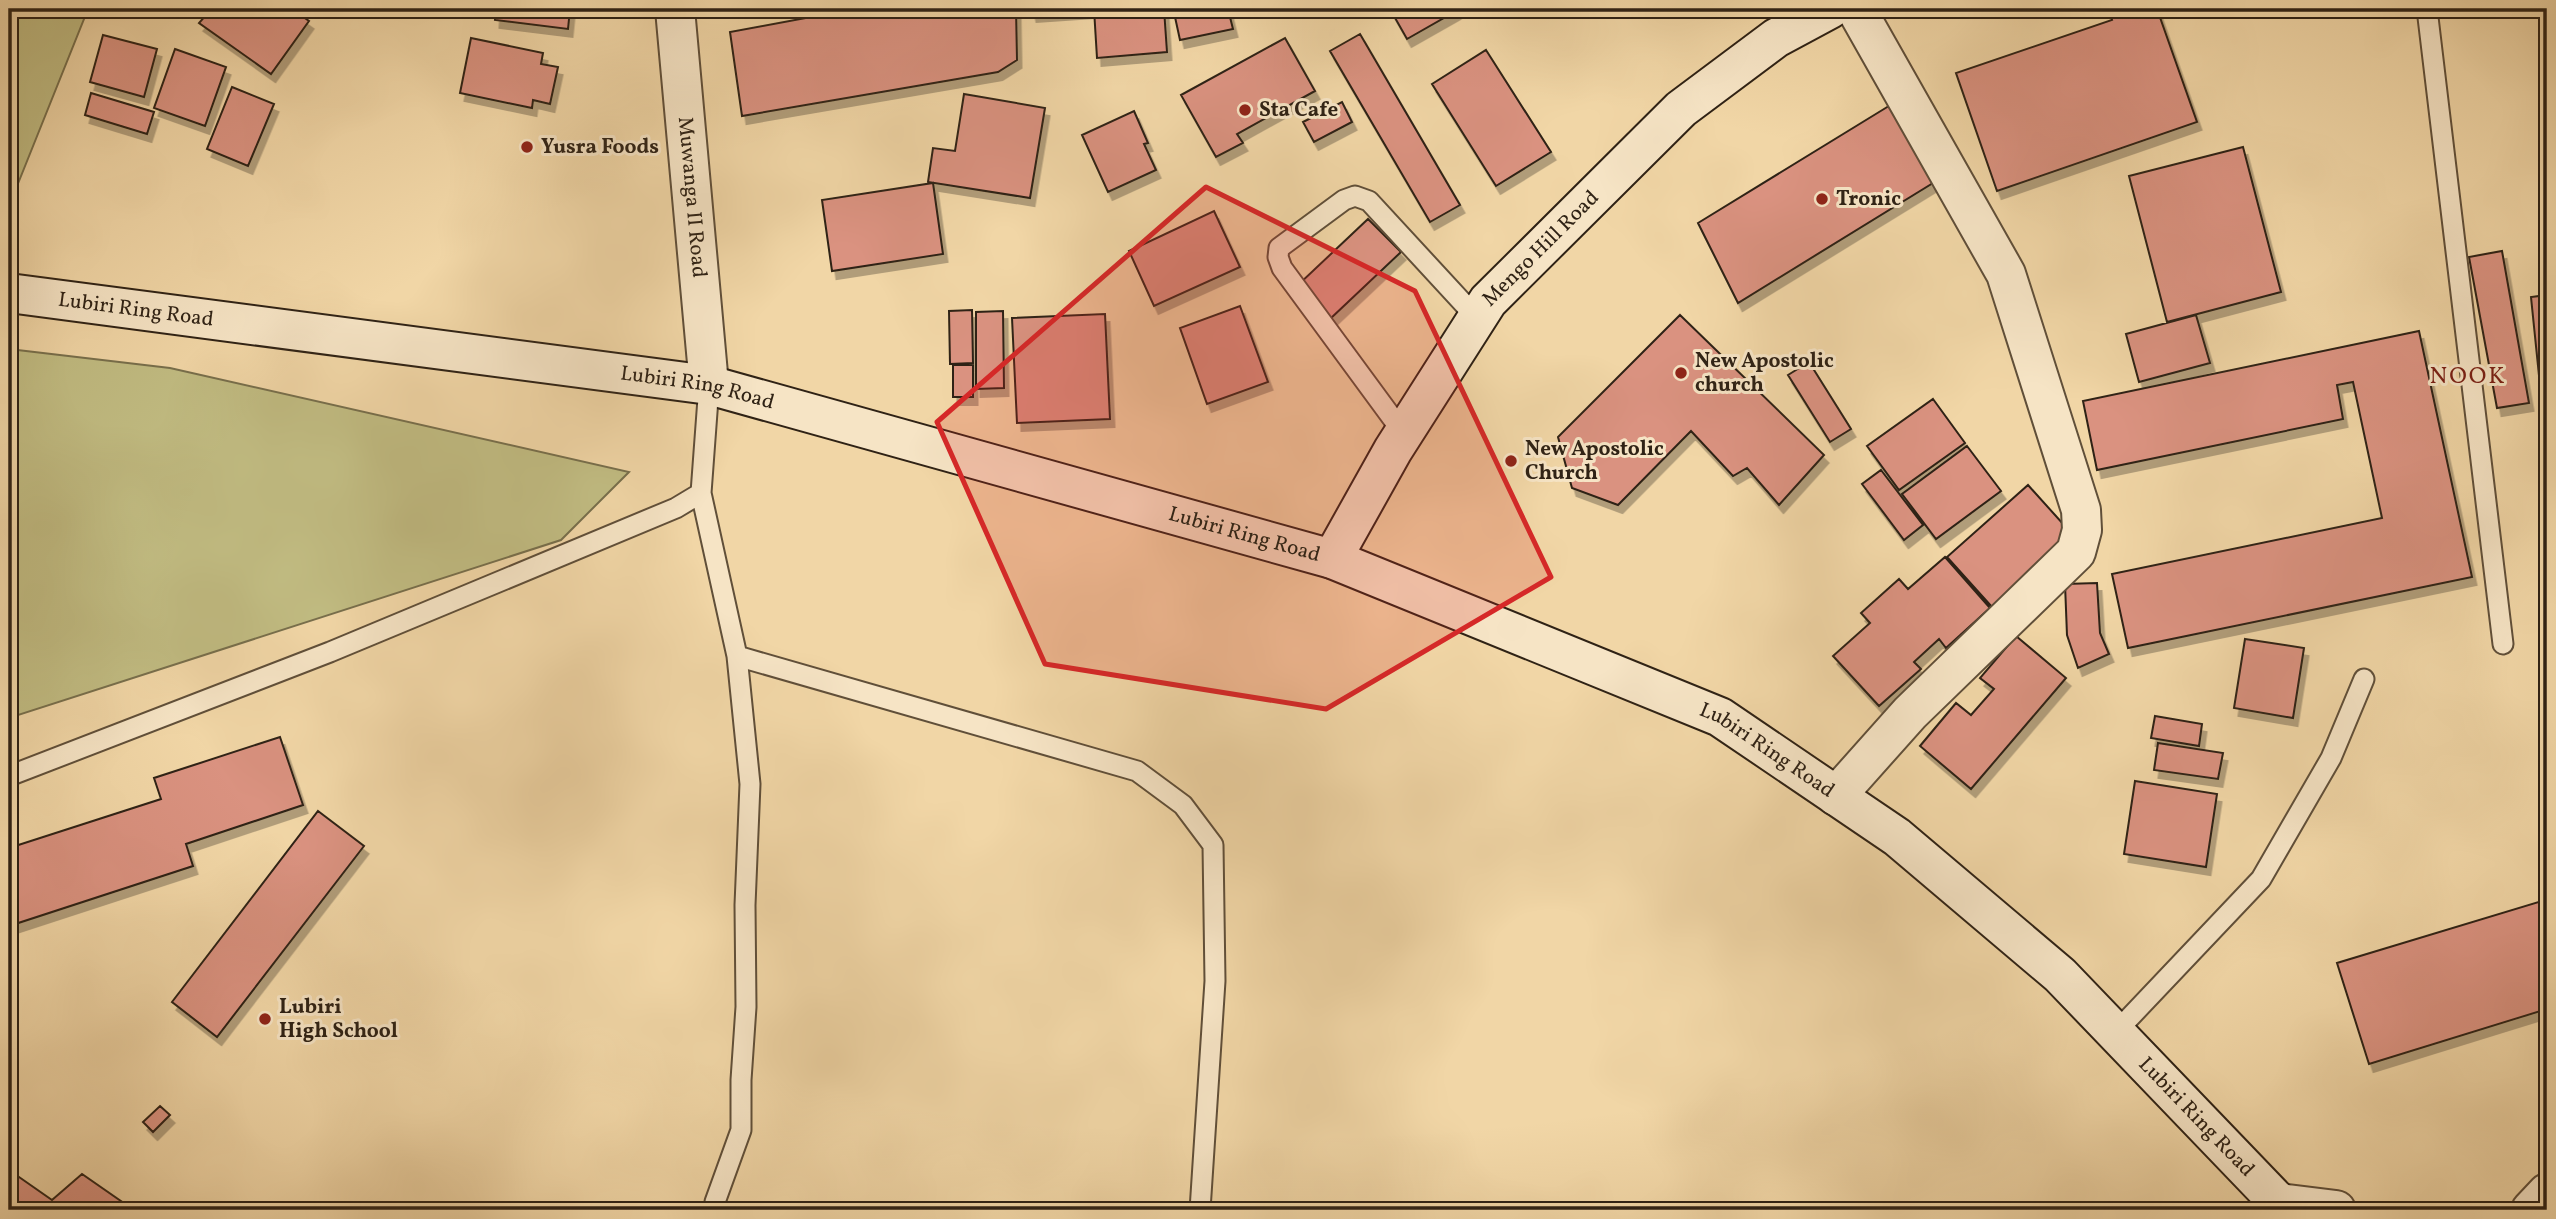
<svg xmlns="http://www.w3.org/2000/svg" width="2556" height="1219" font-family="Vollkorn,serif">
<defs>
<filter id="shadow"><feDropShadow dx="4.5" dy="8" stdDeviation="0" flood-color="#0004"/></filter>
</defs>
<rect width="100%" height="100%" fill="#f1d6a6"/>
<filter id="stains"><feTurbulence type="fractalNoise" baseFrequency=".00286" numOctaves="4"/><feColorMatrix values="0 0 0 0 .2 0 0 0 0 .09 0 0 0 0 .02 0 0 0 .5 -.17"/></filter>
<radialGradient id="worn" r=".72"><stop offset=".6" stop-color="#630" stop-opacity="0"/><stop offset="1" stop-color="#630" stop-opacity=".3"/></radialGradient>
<!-- green -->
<path fill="#c1bc82" stroke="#786f4c" stroke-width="2" d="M9 9H88L9 206Z
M9 349 170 368 629 472 561 540 9 718Z"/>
<!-- building -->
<path fill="#da9280" stroke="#2f2215" stroke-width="2" filter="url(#shadow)" d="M199 9H292L309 21 271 74 199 23 207 14Z
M496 9H570L568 29 495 20Z
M854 9H1016L1017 60 998 72 742 116 730 32Z
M1031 9H1089V10L1032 14Z
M1094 9H1164L1167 52 1097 58Z
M1213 9H1228L1233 29 1180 40 1175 17Z
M1390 9H1455L1456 11 1407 39Z
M2108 9H2157L2197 122 1997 191 1956 73 2112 20Z
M1360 34 1460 205 1430 222 1330 51Z
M103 35 157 49 144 97 90 82Z
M471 38 543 53 541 64 558 67 550 104 533 100 532 108 460 93Z
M1285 38 1315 91 1237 134 1243 143 1216 157 1181 95Z
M175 49 226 67 205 126 154 108Z
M1486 50 1551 152 1496 186 1432 84Z
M232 87 274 104 248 166 207 149Z
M91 93 154 112 147 134 85 115Z
M964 94 1045 108 1030 198 928 182 933 148 955 151Z
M1897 101 1946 175 1738 303 1698 223Z
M1342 102 1352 122 1314 142 1303 122Z
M1134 111 1148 143 1144 144 1156 170 1108 192 1082 135Z
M2243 147 2281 292 2167 322 2129 176Z
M933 183 943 254 832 271 822 200Z
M1214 211 1240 267 1154 306 1129 251Z
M1368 219 1401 252 1330 319 1298 285Z
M2502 251 2529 403 2497 408 2469 257Z
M2547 295V405H2542L2531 297Z
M1240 306 1268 382 1207 404 1180 328Z
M972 310 973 363 950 364 949 311Z
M1003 311 1004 388 976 389V312Z
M1105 314 1110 419 1017 423 1012 318Z
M1680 315 1824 455 1779 505 1747 468 1733 476 1691 431 1618 505 1572 488 1558 437Z
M2196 315 2210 363 2139 382 2126 334Z
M2419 331 2472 577 2128 648 2112 574 2382 518 2353 382 2337 385 2343 419 2097 470 2083 401Z
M1809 362 1851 429 1830 442 1788 375Z
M953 365H973V397H953Z
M1933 399 1965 443 1899 490 1867 446Z
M1967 446 2001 491 1936 539 1902 494Z
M1881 470 1923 525 1904 540 1862 484Z
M2028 485 2073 535 1992 607 1947 557Z
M1945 557 1990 608 1946 648 1939 639 1914 662 1921 669 1879 706 1833 656 1870 623 1861 613 1899 579 1908 589Z
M2097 583 2100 633 2109 654 2078 668 2067 635 2065 584Z
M2016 636 2066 678 1971 789 1920 746 1956 703 1971 715 1994 689 1980 678Z
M2245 639 2304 648 2293 718 2234 708Z
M2155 716 2202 724 2199 746 2151 738Z
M280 737 303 805 186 844 193 866 9 926V848L161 799 154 778Z
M2158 743 2223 753 2218 779 2154 770Z
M2135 781 2217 794 2206 867 2124 854Z
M318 811 364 846 217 1037 172 1002Z
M2542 901 2547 918V1009L2369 1064 2337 963Z
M160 1106 170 1115 153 1132 143 1122Z
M9 1170 52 1200 82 1174 128 1206 125 1210H9Z"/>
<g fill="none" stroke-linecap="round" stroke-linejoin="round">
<defs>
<path id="service" d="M2427 9 2503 644
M709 385 701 493 737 656 750 784 745 905 746 1007 741 1080V1130L715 1202V1210
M1404 434 1282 268 1278 257 1279 248 1344 200 1355 196 1369 201 1476 317
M737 656 1137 771 1183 805 1213 845 1215 981 1200 1210
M9 776 330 652 676 508 701 493
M2115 1033 2261 879 2331 758 2364 679"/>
<path id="minor" d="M1836 796 1910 713 2076 552 2082 530 2081 510 2006 274 1856 9
M2531 1210 2547 1193"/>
<g id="tertiary">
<path id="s1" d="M675 9 709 385"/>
<path d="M2279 1203 2336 1210"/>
</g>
<g id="secondary">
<path id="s2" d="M9 293 709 385 1332 559 1720 717 1897 837 2060 975 2279 1203 2283 1210"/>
<path id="s3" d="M1332 559 1393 450 1488 301 1681 109 1776 38 1830 9"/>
</g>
</defs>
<!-- service casing -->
<use href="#service" stroke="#604f39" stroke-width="23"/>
<!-- minor casing -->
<use href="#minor" stroke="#604f39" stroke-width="42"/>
<!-- tertiary casing -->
<use href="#tertiary" stroke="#604f39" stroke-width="42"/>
<!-- secondary casing -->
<use href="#secondary" stroke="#2f2215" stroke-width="42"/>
<!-- service -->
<use href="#service" stroke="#f6e4c5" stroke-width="19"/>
<!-- minor -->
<use href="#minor" stroke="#f6e4c5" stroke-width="38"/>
<!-- tertiary -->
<use href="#tertiary" stroke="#f6e4c5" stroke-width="38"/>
<!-- secondary -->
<use href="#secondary" stroke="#f6e4c5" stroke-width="38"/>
</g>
<!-- marked area -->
<path fill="#d62828" fill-opacity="0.2" stroke="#d62828" stroke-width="5" stroke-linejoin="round" d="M1206 187 1415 291 1551 577 1326 709 1045 664 937 422Z"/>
<!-- markers -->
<g fill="#8f2418" stroke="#f6e4c5" stroke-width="2.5">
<circle cx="1245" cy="110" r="7"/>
<circle cx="527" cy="147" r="7"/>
<circle cx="1822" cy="199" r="7"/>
<circle cx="1681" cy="373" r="7"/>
<circle cx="1511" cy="461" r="7"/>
<circle cx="265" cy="1019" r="7"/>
</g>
<g text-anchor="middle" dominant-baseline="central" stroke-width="6" stroke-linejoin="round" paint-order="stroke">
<!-- poi labels -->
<g font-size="21" font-weight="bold" fill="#2f2215" stroke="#f6e4c5" text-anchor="start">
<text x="1259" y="110">Sta Cafe</text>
<text x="541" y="147">Yusra Foods</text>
<text x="1836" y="199">Tronic</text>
<text x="1695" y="361">New Apostolic<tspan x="1695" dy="24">church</tspan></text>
<text x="1525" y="449">New Apostolic<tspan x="1525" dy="24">Church</tspan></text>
<text x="279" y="1007">Lubiri<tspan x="279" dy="24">High School</tspan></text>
</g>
<!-- street labels -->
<g font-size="21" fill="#2f2215" stroke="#f6e4c5">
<text stroke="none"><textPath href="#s1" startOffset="189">Muwanga II Road</textPath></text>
<text stroke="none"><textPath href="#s3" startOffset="376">Mengo Hill Road</textPath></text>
<text stroke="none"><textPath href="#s2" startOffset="128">Lubiri Ring Road</textPath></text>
<text stroke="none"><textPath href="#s2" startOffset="695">Lubiri Ring Road</textPath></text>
<text stroke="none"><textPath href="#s2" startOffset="1262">Lubiri Ring Road</textPath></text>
<text stroke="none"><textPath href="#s2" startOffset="1829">Lubiri Ring Road</textPath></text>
<text stroke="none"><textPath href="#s2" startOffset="2396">Lubiri Ring Road</textPath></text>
</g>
<!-- quarter labels -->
<g font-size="24" letter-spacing="2" fill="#7a1f14" stroke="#f6e4c5">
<text x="2468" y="377">NOOK</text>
</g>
</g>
<!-- margin -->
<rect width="2556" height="1219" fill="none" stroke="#f1d6a6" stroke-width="35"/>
<rect x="10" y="10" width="2535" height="1198" fill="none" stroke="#2f2215" stroke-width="3.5"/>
<rect x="18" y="18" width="2521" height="1184" fill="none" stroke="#2f2215" stroke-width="2"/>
<rect width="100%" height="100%" filter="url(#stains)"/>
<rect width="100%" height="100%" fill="url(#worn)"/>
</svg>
